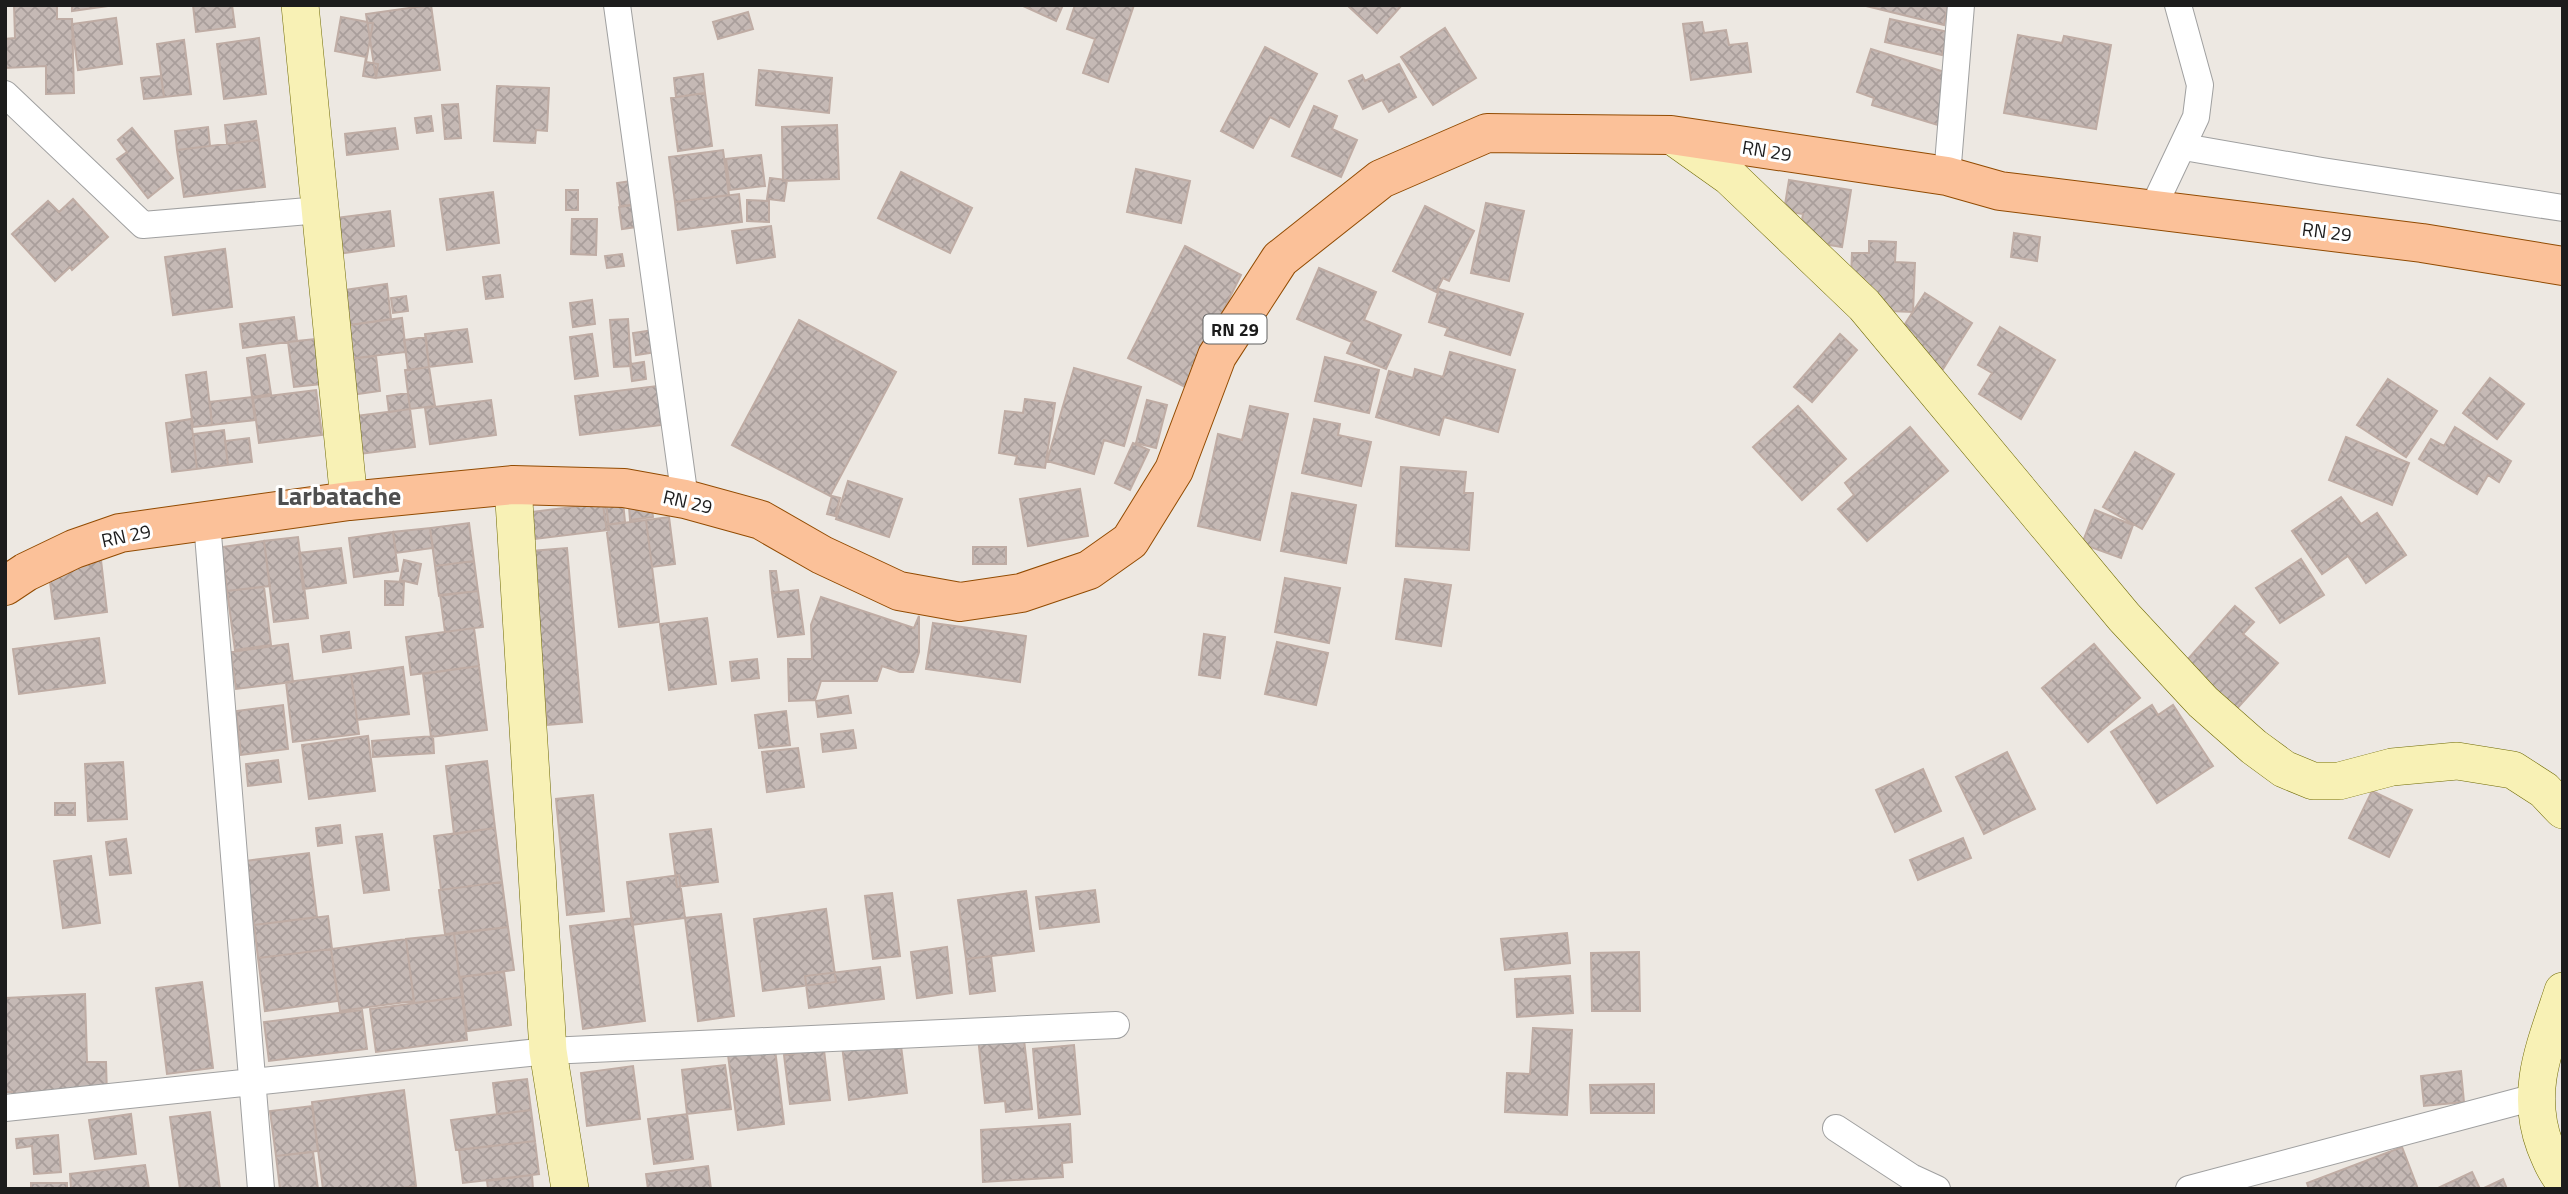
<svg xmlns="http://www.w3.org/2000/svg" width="2568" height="1194" font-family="'Titillium Web',sans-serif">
<defs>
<pattern id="building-cross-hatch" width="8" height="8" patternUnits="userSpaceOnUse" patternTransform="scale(1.75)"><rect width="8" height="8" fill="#c5b9b5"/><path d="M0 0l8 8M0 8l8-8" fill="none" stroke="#a99e9b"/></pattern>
</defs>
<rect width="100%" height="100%" fill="#ede8e2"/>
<!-- building -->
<path fill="url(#building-cross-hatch)" stroke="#bfaca4" stroke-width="2" d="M14 5H57V19H72L74 93 46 94V66L5 68V39L15 38Z
M72 5H115L72 11Z
M193 5H232L235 27 196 32Z
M431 5 440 70 376 78 366 14Z
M1021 5H1063L1056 21Z
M1075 5H1134L1108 82 1083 73 1095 39 1067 29Z
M1347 5H1402L1377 33Z
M1862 5H1948L1944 25Z
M748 12 753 29 718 39 713 22Z
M341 17 373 23 366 62 378 64 376 78 363 76 366 57 335 51Z
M116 18 122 64 78 70 72 24Z
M1890 19 1948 32 1942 55 1885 42Z
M1702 22 1704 33 1726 30 1729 45 1747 43 1751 72 1691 80 1683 24Z
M1445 28 1476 78 1433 105 1401 57Z
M2018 35 2062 43 2064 36 2111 45 2096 129 2004 113Z
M259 38 266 94 224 99 217 44Z
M184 40 191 94 164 97 157 44Z
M1265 47 1317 74 1289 127 1270 117 1253 148 1221 131Z
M1871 49 1954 75 1938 125 1872 105 1874 98 1857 92Z
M1399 64 1416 97 1389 112 1382 100 1363 109 1349 81 1362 75 1365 81Z
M759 70 832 78 829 113 756 105Z
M703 74 705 93 676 97 674 78Z
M161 76 164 97 144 99 141 78Z
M497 86 549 88 547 131 536 130 535 143 494 141Z
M705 93 712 146 678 151 671 98Z
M458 104 461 138 445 139 442 105Z
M1314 106 1337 116 1332 129 1357 140 1341 177 1292 156Z
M431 116 433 131 417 133 415 118Z
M256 121 259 140 227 144 225 125Z
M837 125 839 179 783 181 782 127Z
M208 127 210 146 177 150 175 131Z
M132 128 173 178 148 198 117 159 127 152 118 140Z
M395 128 398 149 347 155 345 134Z
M259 140 265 187 184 197 177 150Z
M723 150 729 195 675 202 669 157Z
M761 155 765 186 730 190 726 159Z
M1136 169 1190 181 1181 223 1127 212Z
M901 172 972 208 950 253 878 218Z
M770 178 787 180 784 201 767 199Z
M638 180 641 204 620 206 617 183Z
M1789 180 1851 190 1842 247 1799 240 1803 214 1784 211Z
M566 190H578V210H566Z
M493 192 499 243 447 250 440 199Z
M739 194 742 222 678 230 675 202Z
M73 199 108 237 72 270 70 267 55 281 12 234 48 201 59 212Z
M747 200 769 201V222L747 221Z
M1486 203 1524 211 1509 281 1471 273Z
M641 204 644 226 622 229 619 207Z
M1425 206 1474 231 1449 281 1443 278 1436 292 1393 271Z
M390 211 394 246 331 255 327 219Z
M572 219H597L596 255 571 254Z
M771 226 775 257 737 263 732 231Z
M2014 233 2040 237 2037 261 2011 257Z
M1869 241 1896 242 1895 262 1915 263 1913 312 1863 310 1864 278 1851 277 1852 253H1869Z
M1185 246 1241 275 1185 387 1128 358Z
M225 249 232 307 173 315 165 257Z
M622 254 624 266 607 268 605 256Z
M1319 268 1376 292 1364 320 1401 335 1386 369 1347 353 1352 342 1297 319Z
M500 275 503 297 486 299 483 277Z
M387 284 391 319 335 327 330 292Z
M1439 289 1523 314 1510 355 1445 335 1448 328 1429 322Z
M1925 293 1972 323 1943 369 1896 338Z
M406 296 408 311 393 313 391 298Z
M592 300 595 324 573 327 570 303Z
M294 317 297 341 243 348 240 324Z
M402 318 406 352 339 360 335 327Z
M628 319 631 366 614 367 610 320Z
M799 320 896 372 830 496 732 445Z
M2000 327 2055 360 2021 419 1979 394 1992 373 1978 365Z
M467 329 472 362 429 367 425 334Z
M654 330 657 352 636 355 633 333Z
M592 334 598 376 575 379 570 337Z
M1840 334 1857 350 1812 402 1794 387Z
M426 337 429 367 408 370 404 340Z
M315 339 321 384 294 387 288 342Z
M1450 352 1515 370 1498 432 1444 417 1439 435 1376 417 1389 371 1413 378 1415 369 1443 377Z
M265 355 271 394 252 397 247 358Z
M376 356 380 391 343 396 339 360Z
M1325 357 1379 370 1369 413 1315 401Z
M644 362 646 379 632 381 630 364Z
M429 367 435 406 410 409 405 370Z
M1074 368 1141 387 1124 446 1104 440 1094 474 1047 461Z
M206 372 212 425 193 427 186 375Z
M2490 378 2524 404 2497 439 2463 413Z
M2388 379 2437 411 2406 457 2357 425Z
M657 386 662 425 580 435 575 396Z
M316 390 322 435 259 443 253 398Z
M408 393 410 409 389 412 387 396Z
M252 397 255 420 212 425 210 402Z
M1025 399 1055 403 1045 468 1015 464 1017 456 999 453 1005 411 1023 413Z
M491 400 496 435 430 444 425 408Z
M1147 400 1167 405 1156 448 1136 443Z
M1250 406 1288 414 1260 540 1198 526 1218 434 1242 440Z
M1798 406 1846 459 1802 500 1753 447Z
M410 409 415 447 352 455 347 417Z
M191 419 197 469 172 472 166 423Z
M1314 419 1340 424 1338 435 1371 442 1361 486 1302 473Z
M1910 427 1948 471 1867 541 1838 509 1854 495 1845 483Z
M2455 427 2511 461 2499 482 2488 475 2477 494 2419 459 2431 439 2444 446Z
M224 430 228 465 197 469 193 434Z
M2346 437 2409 463 2392 505 2329 480Z
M249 438 252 462 228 465 225 441Z
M1133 443 1149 450 1130 490 1115 483Z
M2135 452 2174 474 2142 529 2103 507Z
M1401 467 1466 472 1464 493H1473L1469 550 1396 546Z
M848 481 902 499 889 537 836 519Z
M1080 489 1088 536 1028 546 1020 499Z
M1292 493 1356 505 1346 563 1281 551Z
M832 496 840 498 835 516 827 514Z
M2341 497 2361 524 2377 513 2406 555 2366 583 2348 556 2322 574 2292 531Z
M623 502 625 522 606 525 603 505Z
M606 503 609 530 535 539 531 512Z
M651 503 653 517 630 520 629 507Z
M2095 510 2133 525 2121 558 2082 544Z
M669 517 675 564 652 567 646 520Z
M646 520 659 622 619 627 606 525Z
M469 523 474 561 435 566 430 528Z
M430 528 433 548 396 553 393 532Z
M393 532 398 571 354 577 349 538Z
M298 537 308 618 274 622 264 541Z
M264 541 270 586 227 591 222 547Z
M973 547H1006V564H973Z
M341 548 346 583 303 589 299 553Z
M567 548 582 722 547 725 531 551Z
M2301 559 2324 595 2280 623 2256 588Z
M101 560 107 612 55 619 48 567Z
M404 560 421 564 417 584 400 580Z
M474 561 478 591 439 596 435 566Z
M770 571H776L779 592 772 593Z
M1285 578 1340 588 1329 643 1275 632Z
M1405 579 1451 585 1441 646 1396 639Z
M385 581 404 582 403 605H385Z
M264 587 271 645 235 650 227 591Z
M798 590 804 634 778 637 772 593Z
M478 591 483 627 445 632 440 595Z
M821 597 914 628 919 616V652L913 672H900L882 666 877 681H821L815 700 789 701 788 659H812L811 625Z
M2235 606 2254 622 2243 634 2278 663 2233 713 2181 667Z
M707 618 716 684 669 690 660 624Z
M933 623 1026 636 1020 682 926 669Z
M474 628 479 666 411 675 406 637Z
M349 632 351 648 323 652 321 636Z
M1204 634 1225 637 1220 678 1199 675Z
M99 638 105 683 19 694 13 649Z
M1277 642 1328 653 1316 705 1265 694Z
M288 644 293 682 236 689 231 652Z
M2094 644 2140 698 2088 742 2042 688Z
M757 659 759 678 732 681 730 662Z
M479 666 487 730 431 737 423 674Z
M403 667 409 714 357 720 351 674Z
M351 674 359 734 293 742 286 682Z
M848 696 851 713 818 717 816 701Z
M283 705 288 749 241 755 236 711Z
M2152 705 2158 715 2173 705 2213 766 2157 803 2111 732Z
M786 711 790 745 759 748 755 715Z
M853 730 856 748 823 752 821 734Z
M368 736 375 791 309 799 302 745Z
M433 736 434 753 373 757 372 741Z
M798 748 804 787 767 792 762 752Z
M2007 752 2035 809 1984 834 1956 777Z
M278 760 281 782 248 786 246 764Z
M487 761 495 828 454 834 446 766Z
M123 762 127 819 88 821 85 764Z
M1923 769 1941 811 1895 832 1876 790Z
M2372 791 2412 810 2389 857 2349 838Z
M593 795 604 911 567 915 556 799Z
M55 803H75V815H55Z
M340 825 342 843 318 846 316 828Z
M495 828 502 882 441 890 434 836Z
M711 829 718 882 677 887 670 834Z
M382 834 389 890 364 893 356 837Z
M1963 838 1971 858 1918 880 1910 860Z
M126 839 131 873 110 875 106 842Z
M309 853 317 917 254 925 245 861Z
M91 856 100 923 63 928 54 861Z
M679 875 685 918 632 925 627 882Z
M502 882 508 927 445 934 439 890Z
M1095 890 1099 922 1040 929 1036 897Z
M1026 891 1034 951 966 959 958 900Z
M892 893 900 956 873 959 865 896Z
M826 909 836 982 763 991 754 919Z
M721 914 734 1016 698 1021 685 918Z
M328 916 332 949 258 958 254 925Z
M632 918 645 1021 583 1029 570 926Z
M508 927 514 970 459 977 454 934Z
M1567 933 1570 963 1505 970 1501 939Z
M454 934 462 997 414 1003 406 939Z
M406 939 414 1001 340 1011 331 949Z
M947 947 952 993 917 998 911 952Z
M331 949 338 1001 265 1011 258 958Z
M1639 952 1640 1011H1592L1591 953Z
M991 956 995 991 970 994 966 959Z
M880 967 884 999 809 1008 805 976Z
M504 972 511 1025 467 1031 461 977Z
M1570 976 1573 1013 1517 1017 1515 979Z
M202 982 213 1068 167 1074 156 988Z
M85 994 87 1062H106L107 1095 13 1099 12 1092H5L6 998Z
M462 997 467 1040 376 1052 370 1009Z
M362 1010 367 1049 269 1061 264 1022Z
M1533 1028 1572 1030 1567 1115 1505 1112 1507 1073 1530 1074Z
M1023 1031 1032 1109 1006 1112 1005 1101 985 1103 978 1037Z
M900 1038 907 1093 849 1100 842 1046Z
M1074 1045 1080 1114 1039 1118 1033 1049Z
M775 1049 784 1124 738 1130 728 1055Z
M824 1050 830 1100 790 1104 784 1055Z
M725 1065 731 1109 687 1114 682 1070Z
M633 1066 640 1119 587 1126 581 1073Z
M2461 1071 2464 1102 2424 1106 2421 1076Z
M527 1079 531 1110 497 1114 493 1083Z
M1654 1084V1113H1591L1590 1085Z
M404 1090 416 1186 396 1189H323L312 1102Z
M312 1106 318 1151 276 1156 270 1111Z
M531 1110 535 1141 456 1150 451 1120Z
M210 1112 220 1189H180L170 1117Z
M131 1114 136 1154 95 1159 89 1120Z
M687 1114 693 1159 654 1164 648 1119Z
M1070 1124 1072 1162 1062 1163 1063 1177 983 1182 981 1130Z
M58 1135 61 1172 34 1174 32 1146 17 1148 16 1139Z
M535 1141 539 1174 463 1183 459 1150Z
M2402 1147 2418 1189H2309L2307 1183Z
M313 1152 318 1189H280L276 1156Z
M145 1165 149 1189H71L70 1174Z
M708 1166 711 1189H648L646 1174Z
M2472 1172 2480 1189H2436Z
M532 1175 533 1189H488L487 1181Z
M2503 1179 2507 1189H2482Z
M31 1183H67V1189H31Z"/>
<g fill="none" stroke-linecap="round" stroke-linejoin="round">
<defs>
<path id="minor" d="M617 5 685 499
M5 94 143 225 320 210
M2184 147 2322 171 2563 208
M1947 176 1961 5
M2152 210 2196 117 2200 85 2178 5
M207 522 261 1189
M5 1108 548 1051 1116 1025
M1836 1128 1911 1177 1937 1189
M2189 1189 2535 1097"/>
<path id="secondary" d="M300 5 349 501
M1671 135 1730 177 1864 305 2124 617 2203 702 2254 747 2284 769 2313 781H2339L2392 767 2457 761 2513 770 2544 790 2563 810
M513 485 548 1051 570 1189
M2563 991C2546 1044 2524 1090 2545 1146 2550 1158 2554 1169 2563 1180"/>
<path id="primary" d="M5 586 26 572 74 549 120 533 349 501 513 485 624 488 685 499 761 520 822 555 899 591 960 602 1021 593 1089 570 1130 541 1174 470 1217 356 1280 259 1381 179 1487 133 1671 135 1947 176 2000 191 2422 243 2563 266"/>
</defs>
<!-- minor casing -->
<use href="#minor" stroke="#a0a0a0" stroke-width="28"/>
<!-- secondary casing -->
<use href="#secondary" stroke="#706b06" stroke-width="38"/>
<!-- primary casing -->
<use href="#primary" stroke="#924b02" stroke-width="40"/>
<!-- minor -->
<use href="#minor" stroke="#fff" stroke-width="26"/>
<!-- secondary -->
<use href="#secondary" stroke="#f8f1b5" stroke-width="37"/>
<!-- primary -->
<use href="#primary" stroke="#fbc199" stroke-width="38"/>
</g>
<g text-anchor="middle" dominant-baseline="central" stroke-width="6" stroke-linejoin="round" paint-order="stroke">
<!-- shield labels -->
<rect fill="#fff" stroke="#606060" stroke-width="2" x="1203.5" y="314.5" width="63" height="29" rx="5"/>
<g font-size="18" font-weight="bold" fill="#1c1c1c">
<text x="1235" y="329">RN 29</text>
</g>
<!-- street labels -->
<g font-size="19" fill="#1c1c1c" stroke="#fff">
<text transform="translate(1767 150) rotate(9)">RN 29</text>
<text transform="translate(2327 231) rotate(7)">RN 29</text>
<text transform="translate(688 501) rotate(13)">RN 29</text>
<text transform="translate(126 535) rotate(-12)">RN 29</text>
</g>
<!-- district labels -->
<g font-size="26" font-weight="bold" fill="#4f4f4f" stroke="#fff">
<text x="339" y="495">Larbatache</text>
</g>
</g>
<!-- border -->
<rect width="2568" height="1194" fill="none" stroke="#1c1c1c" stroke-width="14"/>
</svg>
